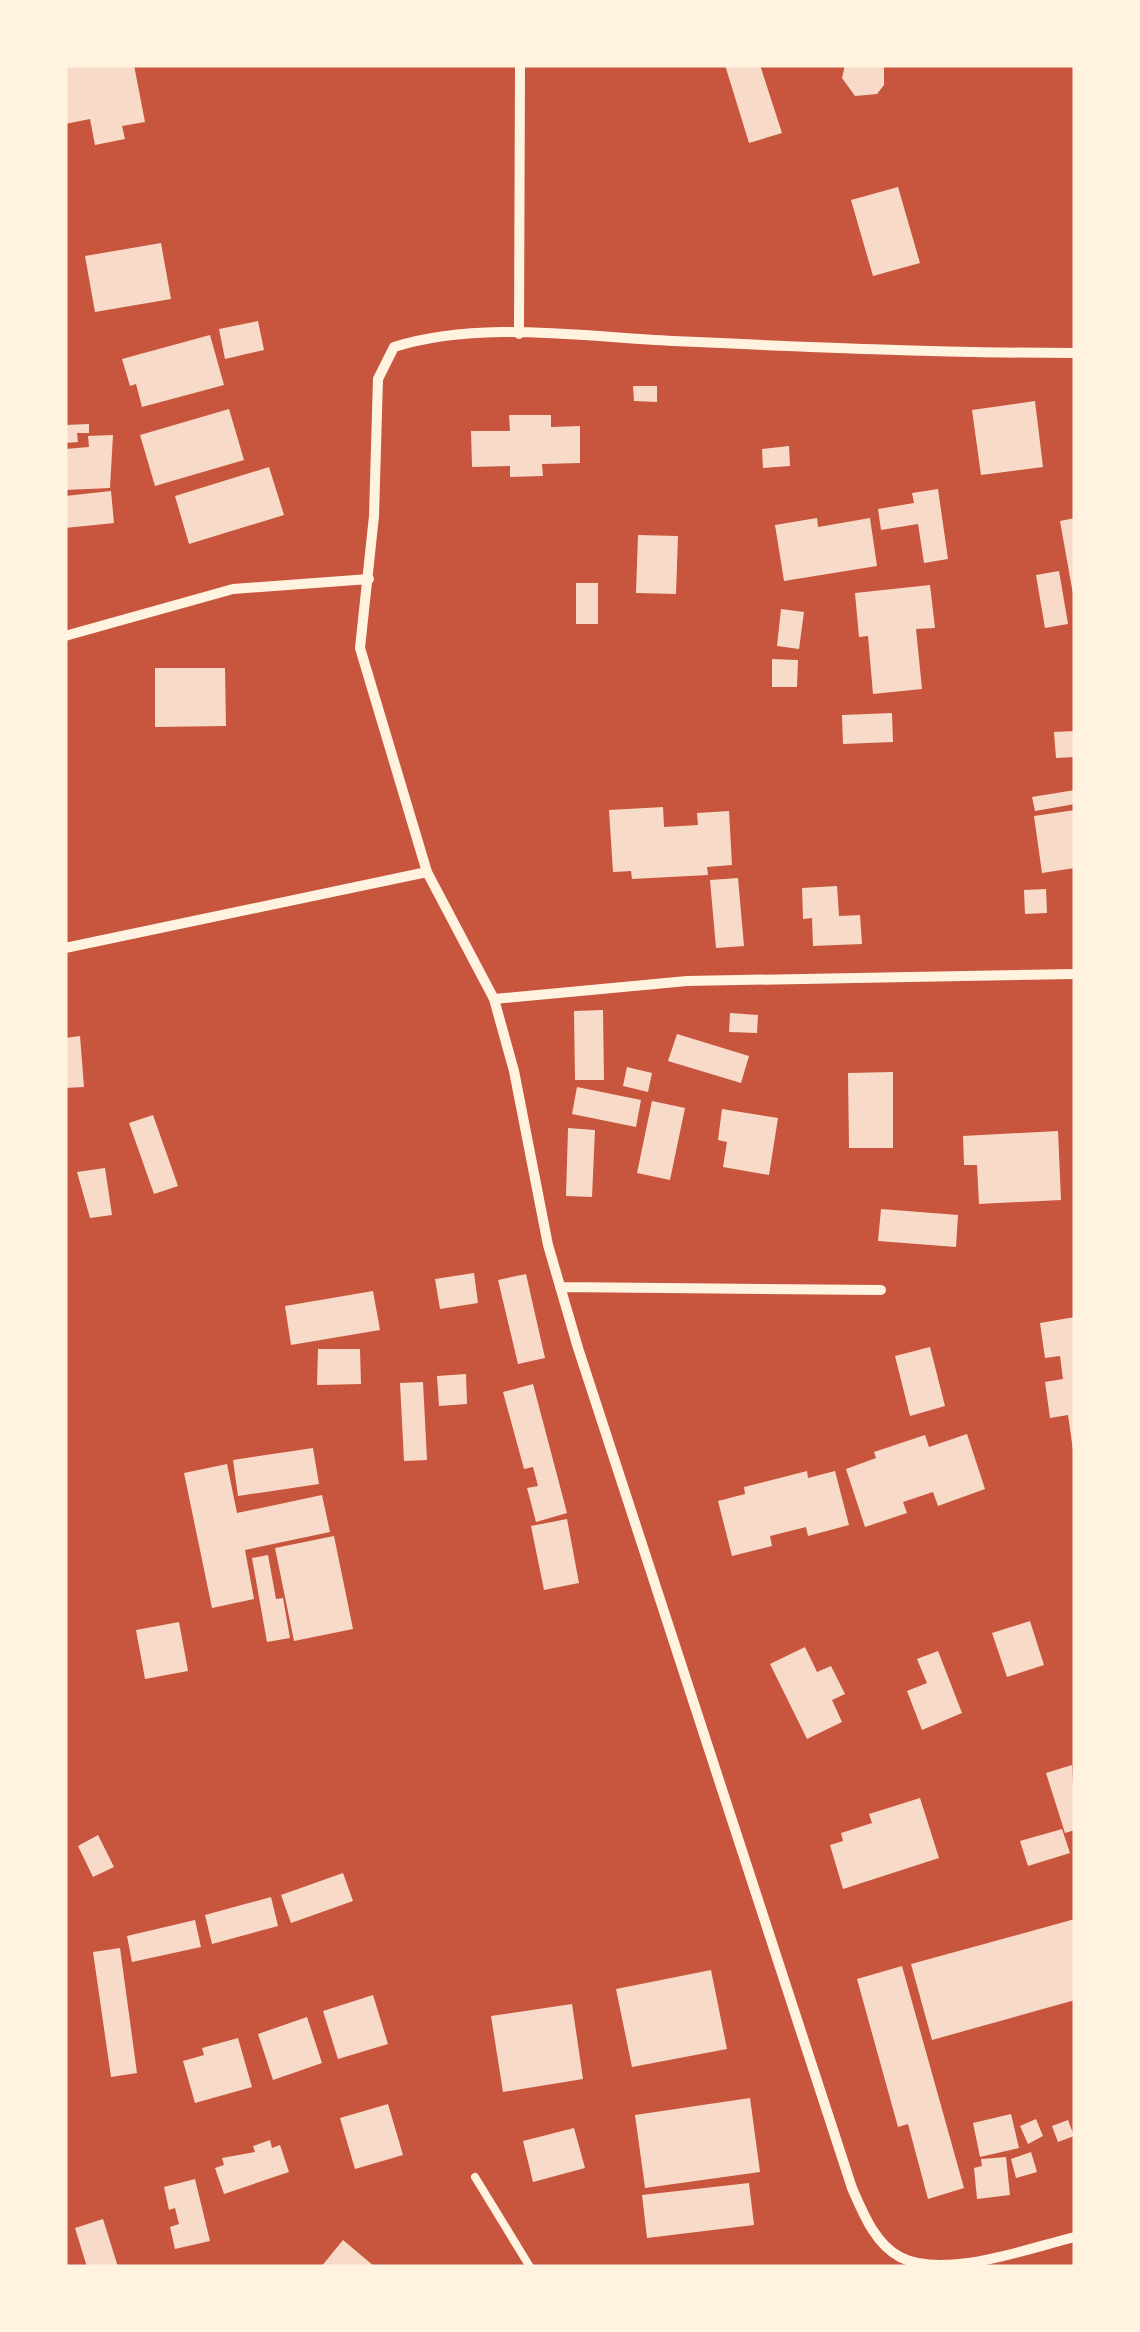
<svg xmlns="http://www.w3.org/2000/svg" width="1140" height="2332" font-family="Jost,sans-serif">
<rect width="100%" height="100%" fill="#c8553d"/>
<!-- building -->
<path fill="#f7dbc8" d="M65 65H134L145 122 122 126 125 139 95 145 90 119 65 124Z
M725 65H760L782 133 749 143Z
M845 65H884V85L877 94 855 96 842 78Z
M898 187 920 263 873 276 851 200Z
M161 243 171 299 95 312 85 256Z
M258 321 264 350 225 359 219 329Z
M210 335 224 385 142 407 136 384 130 386 122 359Z
M633 386H657V402L634 401Z
M1035 401 1043 467 981 475 972 410Z
M229 409 244 460 155 486 140 435Z
M509 415H551V427L580 426V463L542 464 543 476 510 477V466L472 467 471 431H510Z
M89 424V433H77L78 442 65 443V425Z
M113 435 110 488 65 490V449L89 447 88 436Z
M789 446 790 466 763 468 762 449Z
M269 467 284 515 189 544 175 496Z
M938 489 948 559 924 563 918 524 881 530 878 509 914 503 912 493Z
M111 491 114 523 65 528V496Z
M817 518 818 527 870 518 877 566 784 581 775 525Z
M1075 518V594H1073L1060 521Z
M638 535 678 536 676 594 636 593Z
M1059 571 1068 624 1045 628 1036 575Z
M576 583H598V624H576Z
M930 585 935 628 916 629 922 689 873 694 868 636 859 637 855 593Z
M781 609 804 612 799 649 777 646Z
M772 659 798 660 797 687H772Z
M155 668H225L226 726 155 727Z
M892 713 893 742 843 744 842 715Z
M1075 731V757L1056 758 1054 732Z
M1075 790V804L1035 811 1032 797Z
M663 807 664 827 698 825 697 813 729 811 732 865 707 867 708 875 632 879 631 871 613 872 609 810Z
M1075 810V868L1042 873 1034 816Z
M738 878 744 946 716 948 710 880Z
M837 886 839 916 860 915 862 944 813 946 812 918 803 919 802 888Z
M1046 889 1047 913 1025 914 1024 890Z
M603 1010 604 1080H575L574 1011Z
M730 1013 758 1015 757 1033 729 1032Z
M677 1034 749 1056 741 1083 668 1061Z
M80 1036 84 1087 65 1088V1038Z
M627 1067 652 1073 648 1092 623 1086Z
M893 1072V1148H849L848 1073Z
M577 1087 641 1100 636 1127 572 1114Z
M652 1101 685 1108 670 1180 637 1173Z
M722 1109 778 1118 769 1175 723 1167 727 1142 718 1140Z
M153 1115 178 1186 154 1194 129 1123Z
M568 1128 595 1130 592 1197 566 1196Z
M1058 1131 1061 1200 979 1204 977 1165H964L963 1136Z
M105 1168 112 1215 90 1218 77 1172Z
M881 1209 958 1215 956 1247 878 1241Z
M474 1273 478 1303 440 1309 435 1279Z
M526 1274 545 1358 518 1364 498 1280Z
M373 1291 380 1330 291 1345 285 1306Z
M1075 1317V1450H1073L1068 1415 1050 1418 1045 1382 1063 1379 1060 1356 1045 1358 1040 1323Z
M930 1347 945 1406 910 1416 895 1356Z
M318 1349H360L361 1384 317 1385Z
M466 1374 467 1404 439 1406 437 1376Z
M423 1382 427 1460 404 1461 400 1383Z
M533 1384 567 1513 536 1522 527 1488 538 1486 533 1467 524 1469 503 1392Z
M967 1434 985 1489 938 1506 933 1492 903 1502 907 1513 865 1527 846 1469 876 1458 874 1452 925 1435 929 1447Z
M313 1448 319 1484 238 1496 233 1460Z
M227 1464 237 1513 322 1495 330 1532 245 1550 254 1599 212 1608 184 1473Z
M807 1471 808 1478 835 1471 849 1525 808 1536 806 1527 770 1536 772 1546 732 1556 718 1501 745 1494 744 1487Z
M567 1519 579 1583 544 1590 531 1526Z
M334 1536 353 1629 294 1641 275 1548Z
M268 1555 276 1599 283 1598 290 1638 267 1642 252 1558Z
M1030 1621 1044 1665 1007 1677 992 1633Z
M179 1622 188 1671 145 1679 136 1630Z
M805 1647 817 1672 831 1666 845 1694 832 1700 842 1722 807 1739 770 1664Z
M938 1651 962 1713 922 1730 907 1691 927 1683 917 1659Z
M1072 1765 1075 1830 1065 1833 1046 1773Z
M920 1798 939 1858 843 1889 830 1845 843 1841 841 1833 872 1823 869 1814Z
M1062 1829 1070 1853 1028 1866 1020 1841Z
M98 1835 114 1867 93 1877 78 1846Z
M343 1873 353 1901 291 1923 281 1895Z
M271 1897 278 1926 212 1944 205 1915Z
M1075 1919V2000L932 2040 911 1964Z
M195 1920 201 1947 132 1962 127 1936Z
M120 1948 137 2073 111 2077 93 1952Z
M902 1966 964 2188 928 2199 908 2124 898 2127 857 1979Z
M711 1970 727 2049 632 2067 616 1989Z
M373 1995 388 2044 338 2059 323 2011Z
M572 2004 583 2079 503 2092 491 2016Z
M307 2017 322 2063 273 2080 258 2034Z
M238 2038 252 2087 195 2103 183 2061 204 2055 202 2048Z
M750 2098 760 2172 645 2188 635 2115Z
M388 2104 403 2155 355 2169 340 2118Z
M1011 2114 1019 2148 980 2157 973 2123Z
M1036 2119 1043 2136 1028 2144 1020 2126Z
M1068 2120 1074 2136 1058 2142 1052 2126Z
M574 2128 585 2168 533 2182 523 2141Z
M270 2140 272 2148 280 2145 289 2172 224 2194 215 2168 224 2165 222 2158 255 2152 253 2146Z
M1031 2152 1037 2172 1016 2178 1011 2159Z
M1006 2157 1010 2195 977 2199 974 2168 982 2166 981 2159Z
M195 2179 210 2241 175 2249 170 2227 179 2224 175 2208 169 2210 164 2187Z
M749 2183 754 2225 647 2238 642 2195Z
M103 2219 118 2267H87L75 2228Z
M343 2240 375 2267H321Z"/>
<g fill="none" stroke-linecap="round" stroke-linejoin="round">
<!-- service -->
<path stroke="#fff3e0" stroke-width="8" d="M475 2177 530 2267"/>
<!-- minor -->
<path stroke="#fff3e0" stroke-width="10" d="M519 334 520 65
M1075 353C941 353 807 347 673 341 583 337 482 320 394 347L378 379 374 516 360 648 427 872 494 999 514 1071 548 1245 578 1348 852 2188C863 2213 875 2244 900 2257 944 2280 1029 2248 1075 2237
M65 636 233 589 369 579
M65 948 427 872
M494 999 687 981 1075 974
M560 1287 881 1290"/>
</g>
<!-- border -->
<rect width="1140" height="2332" fill="none" stroke="#fff3e0" stroke-width="135"/>
</svg>
